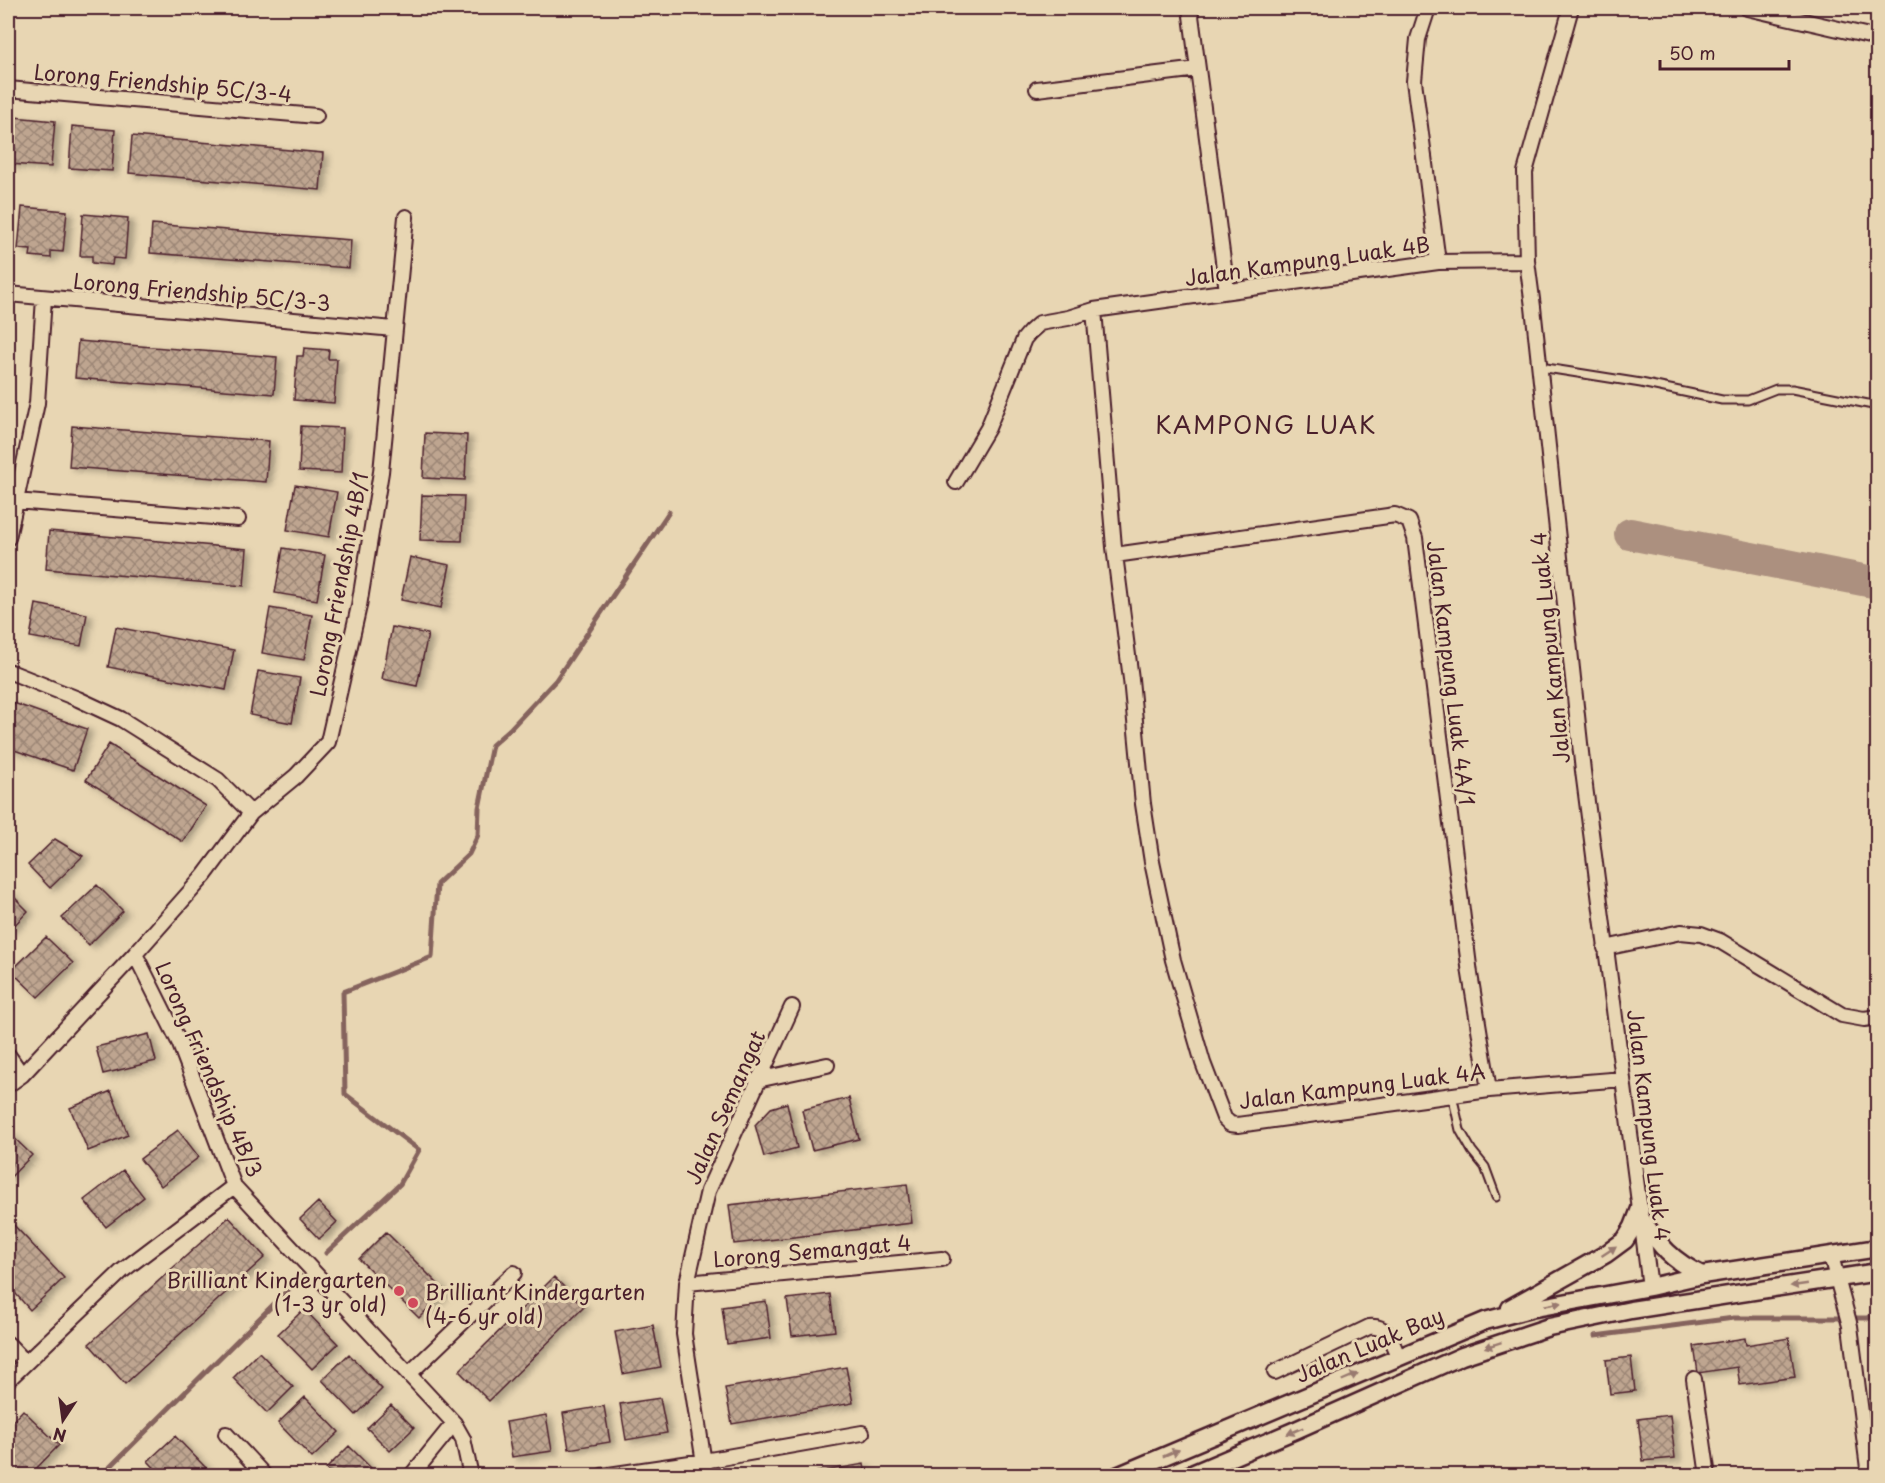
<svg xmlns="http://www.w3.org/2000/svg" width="1885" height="1483" font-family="'Playpen Sans',sans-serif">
<defs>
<pattern id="building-cross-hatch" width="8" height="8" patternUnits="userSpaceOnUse" patternTransform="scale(1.5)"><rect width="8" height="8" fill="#bea590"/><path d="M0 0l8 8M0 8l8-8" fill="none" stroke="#9c8676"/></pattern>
<filter id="shadow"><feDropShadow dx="5.5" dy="3" stdDeviation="3" flood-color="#0004"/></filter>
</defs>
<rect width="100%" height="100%" fill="#e8d6b3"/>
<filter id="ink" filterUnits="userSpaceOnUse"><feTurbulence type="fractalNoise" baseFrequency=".0167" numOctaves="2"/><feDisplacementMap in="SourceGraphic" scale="12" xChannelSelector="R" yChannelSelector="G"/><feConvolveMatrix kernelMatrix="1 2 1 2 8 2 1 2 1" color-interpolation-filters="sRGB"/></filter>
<g filter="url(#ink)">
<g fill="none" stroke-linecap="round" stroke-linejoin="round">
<!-- stream -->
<path stroke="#85635d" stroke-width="5" d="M326 1253 400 1184 419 1150 345 1094 343 992 432 957 437 884 469 854 478 835 479 808 492 745 511 728 556 680 669 512
M1595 1336 1734 1318H1868L1878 1313
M101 1476 301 1277"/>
<!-- river -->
<path stroke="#ac907f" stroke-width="32" d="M1630 534 1878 583"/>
</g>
<!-- building -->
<path fill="url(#building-cross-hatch)" stroke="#4a1f2b" stroke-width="1.5" filter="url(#shadow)" d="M14 117 55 121 51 167 9 164Z
M72 126 115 130 112 171 69 168Z
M132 136 323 153 320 190 129 173Z
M22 207 67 211 63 252 51 251V258L30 256 31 250 18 249Z
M83 214 128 218 125 259 113 258 112 265 92 263V256H80Z
M152 224 351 240 349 268 150 253Z
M78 341 277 357 274 394 75 378Z
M304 348 329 350 328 359H337L334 403 294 400 297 356H303Z
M72 426 269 441 266 482 69 467Z
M301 426 343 428 341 473 299 471Z
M425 433 467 435 465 480 423 478Z
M295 485 337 492 329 537 287 530Z
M422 495 464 496 462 541 420 540Z
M49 531 247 549 244 586 46 569Z
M283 548 325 555 317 600 275 593Z
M410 557 450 565 441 608 401 600Z
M36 604 87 614 81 646 30 637Z
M270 608 312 615 304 660 262 653Z
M116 627 234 650 226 690 108 667Z
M392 627 428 634 417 686 382 679Z
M258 671 300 678 292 723 250 715Z
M8 701 87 729 73 770 8 748Z
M109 744 206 806 183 842 86 780Z
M55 839 83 856 50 888 28 865Z
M97 885 123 911 89 945 62 918Z
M8 891 28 911 8 932Z
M46 937 73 963 38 997 11 971Z
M149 1034 156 1061 103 1074 96 1047Z
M111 1091 128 1135 88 1151 70 1108Z
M849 1098 859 1139 812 1150 802 1110Z
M787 1103 797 1148 764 1157 755 1125 771 1108Z
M178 1130 199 1157 161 1186 140 1159Z
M8 1132 32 1155 8 1180Z
M123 1170 144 1197 106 1227 84 1200Z
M907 1184 912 1223 734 1244 729 1205Z
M318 1202 337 1222 319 1239 300 1219Z
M229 1217 265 1257 125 1384 89 1344Z
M11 1222 64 1278 30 1310 8 1285V1225Z
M386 1232 445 1291 419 1318 359 1259Z
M554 1277 584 1307 489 1401 459 1371Z
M830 1294 835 1331 792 1336 787 1299Z
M766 1301 771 1338 727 1344 722 1307Z
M304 1309 338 1344 312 1369 278 1334Z
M653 1325 661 1367 623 1374 615 1332Z
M1745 1338 1746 1345 1789 1338 1795 1377 1740 1385 1737 1367 1698 1373 1694 1346Z
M259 1352 293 1387 267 1413 233 1378Z
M349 1354 382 1389 356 1415 322 1380Z
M1631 1357 1635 1391 1610 1394 1606 1360Z
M846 1367 853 1403 732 1424 725 1388Z
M305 1397 339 1432 312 1458 278 1423Z
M660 1398 667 1433 626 1440 620 1404Z
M391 1405 414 1428 390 1451 367 1428Z
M604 1406 610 1442 569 1449 563 1413Z
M23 1410 59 1445 29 1476H8V1426Z
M546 1415 552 1451 512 1457 506 1422Z
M1670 1415 1675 1458 1643 1461 1638 1419Z
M175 1436 209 1471 204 1476H162L148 1461Z
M349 1446 372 1469 366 1476H332L326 1469Z
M864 1464 866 1476H818L817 1472Z"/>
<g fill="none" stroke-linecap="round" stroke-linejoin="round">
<defs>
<path id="service" d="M1540 367 1641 383 1722 400H1748L1776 389H1792L1878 406
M1452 1095 1460 1130 1472 1151 1485 1167 1496 1197"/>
<path id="minor" d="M1190 8 1227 291
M1428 8 1418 39 1414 81 1438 262
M1571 8 1525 172 1527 261 1533 307 1583 771 1650 1287
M1747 8 1878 38
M8 89 316 116
M1037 89 1198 69
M8 294 394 329
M1094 310 1114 547 1131 679 1143 804 1152 862 1173 960 1203 1063 1224 1118 1230 1124 1238 1125 1489 1090 1623 1079
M956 482 988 428 1024 339 1030 332 1040 323 1068 318 1094 310 1438 262 1527 261
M15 501 238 519
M8 538 37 403 44 298
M1115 555 1395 515 1409 521 1415 538 1470 974 1489 1090
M8 671 78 699 121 719 218 780 251 813
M1605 948 1681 932 1701 934 1720 941 1842 1015 1864 1019 1878 1017
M135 954 179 1042 234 1186 454 1423 463 1439 471 1476
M8 1055 22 1075
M757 1080 827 1065
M8 1085 22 1075 135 954 204 876 251 813 296 776 328 742 359 606 381 472 406 217
M1831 1256 1850 1326 1869 1476
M687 1283 942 1259
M8 1344 25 1362
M1275 1372 1369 1327C1388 1325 1391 1341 1398 1356
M409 1374 514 1273
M1694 1379 1708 1476
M8 1380 122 1271 234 1186
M226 1434 265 1476
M411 1476 454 1423
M602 1476 704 1461 862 1433
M706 1476 684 1334 687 1283 708 1191 792 1007"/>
<path id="tertiary" d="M1642 1220C1660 1246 1672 1261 1702 1275
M1510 1308 1606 1254 1625 1240 1633 1227 1640 1209
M1117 1476 1485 1321 1530 1309 1650 1287 1702 1275 1878 1248
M1187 1476 1298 1429 1462 1356 1549 1327 1631 1310 1878 1272"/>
</defs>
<!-- service casing -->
<use href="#service" stroke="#4a1f2b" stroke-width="11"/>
<!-- minor casing -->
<use href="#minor" stroke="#4a1f2b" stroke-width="18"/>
<!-- tertiary casing -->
<use href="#tertiary" stroke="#4a1f2b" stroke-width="21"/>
<!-- service -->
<use href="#service" stroke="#e8d6b3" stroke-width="7"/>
<!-- minor -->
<use href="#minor" stroke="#e8d6b3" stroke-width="14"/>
<!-- tertiary -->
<use href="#tertiary" stroke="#e8d6b3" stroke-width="16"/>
</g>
<!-- one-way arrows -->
<defs><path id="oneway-solid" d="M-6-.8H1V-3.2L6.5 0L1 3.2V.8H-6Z" transform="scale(1.5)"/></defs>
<g fill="#997a6f">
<use href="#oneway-solid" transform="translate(1609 1251) rotate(-34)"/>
<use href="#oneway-solid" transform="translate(1799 1285) rotate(172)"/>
<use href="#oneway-solid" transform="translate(1553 1304) rotate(-11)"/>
<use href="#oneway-solid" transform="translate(1493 1345) rotate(162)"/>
<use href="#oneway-solid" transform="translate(1350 1377) rotate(-23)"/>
<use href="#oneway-solid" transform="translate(1295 1431) rotate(157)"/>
<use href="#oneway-solid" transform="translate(1171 1453) rotate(-23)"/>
</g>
</g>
<!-- markers -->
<g fill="#d1495b" stroke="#e8d6b3" stroke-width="2">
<circle cx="399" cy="1291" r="6"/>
<circle cx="413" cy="1303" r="6"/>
</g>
<g text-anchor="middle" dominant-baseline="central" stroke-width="6" stroke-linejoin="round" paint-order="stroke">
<!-- street labels -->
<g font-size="21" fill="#4a1f2b" stroke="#e8d6b3">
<text transform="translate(163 82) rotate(5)">Lorong Friendship 5C/3-4</text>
<text transform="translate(1307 260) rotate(-8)">Jalan Kampung Luak 4B</text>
<text transform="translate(202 291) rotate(5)">Lorong Friendship 5C/3-3</text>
<text transform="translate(338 584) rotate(-79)">Lorong Friendship 4B/1</text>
<text transform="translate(1549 648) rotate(-96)">Jalan Kampung Luak 4</text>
<text transform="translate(1452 673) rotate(83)">Jalan Kampung Luak 4A/1</text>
<text transform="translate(210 1069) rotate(66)">Lorong Friendship 4B/3</text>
<text transform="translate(1362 1085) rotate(-7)">Jalan Kampung Luak 4A</text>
<text transform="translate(724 1107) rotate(-66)">Jalan Semangat</text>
<text transform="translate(1650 1125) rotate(83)">Jalan Kampung Luak 4</text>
<text transform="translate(812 1250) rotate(-5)">Lorong Semangat 4</text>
<text transform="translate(1369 1344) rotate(-23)">Jalan Luak Bay</text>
</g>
<!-- poi labels -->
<g font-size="21" fill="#4a1f2b" stroke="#e8d6b3" text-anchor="end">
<text x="387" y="1279">Brilliant Kindergarten<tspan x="387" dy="24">(1-3 yr old)</tspan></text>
<text x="425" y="1291" text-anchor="start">Brilliant Kindergarten<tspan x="425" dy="24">(4-6 yr old)</tspan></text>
</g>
<!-- quarter labels -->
<g font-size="24" letter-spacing="1.5" fill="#4a1f2b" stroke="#e8d6b3">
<text x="1266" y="424">KAMPONG LUAK</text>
</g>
</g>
<!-- margin -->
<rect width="1885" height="1483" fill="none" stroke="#e8d6b3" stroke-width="30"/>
<rect x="15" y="15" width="1855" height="1453" fill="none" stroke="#4a1f2b" stroke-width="2" filter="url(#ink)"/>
<!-- north arrow -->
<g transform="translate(63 1420) rotate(193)" stroke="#e8d6b3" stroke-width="4.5" paint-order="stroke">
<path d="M0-4.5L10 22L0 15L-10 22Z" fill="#4a1f2b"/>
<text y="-9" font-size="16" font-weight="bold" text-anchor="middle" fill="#4a1f2b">N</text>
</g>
<!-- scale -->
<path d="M1660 60v9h129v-9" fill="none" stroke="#4a1f2b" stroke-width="3"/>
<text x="1669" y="60" font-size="18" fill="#4a1f2b" stroke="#e8d6b3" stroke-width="4.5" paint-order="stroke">50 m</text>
</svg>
